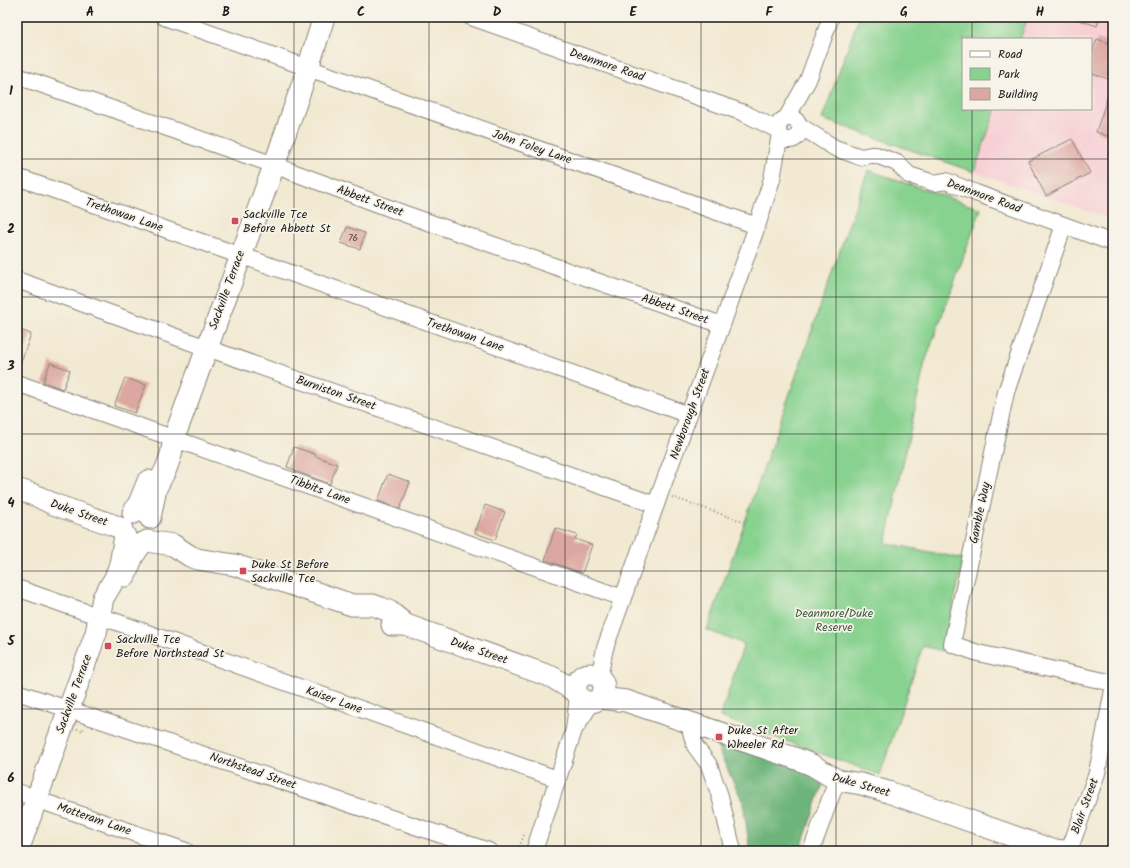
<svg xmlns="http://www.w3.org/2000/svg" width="1130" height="868" font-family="Kalam,sans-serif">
<rect width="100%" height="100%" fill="#f7f3e8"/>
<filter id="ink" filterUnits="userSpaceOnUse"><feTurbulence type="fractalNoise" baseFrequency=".025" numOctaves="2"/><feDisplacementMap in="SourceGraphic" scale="8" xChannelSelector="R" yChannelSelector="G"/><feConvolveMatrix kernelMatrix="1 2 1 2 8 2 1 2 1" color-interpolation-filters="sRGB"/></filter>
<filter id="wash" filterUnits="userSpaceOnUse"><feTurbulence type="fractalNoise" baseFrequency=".012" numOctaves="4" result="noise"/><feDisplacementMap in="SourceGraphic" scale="16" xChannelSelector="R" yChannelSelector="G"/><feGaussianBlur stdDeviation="0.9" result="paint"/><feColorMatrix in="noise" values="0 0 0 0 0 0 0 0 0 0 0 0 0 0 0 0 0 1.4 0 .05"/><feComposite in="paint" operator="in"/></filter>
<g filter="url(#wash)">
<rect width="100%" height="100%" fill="#f2e9d2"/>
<!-- built -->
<path fill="#f7cfd5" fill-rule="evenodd" d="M859 17H1113V220L822 119ZM963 39H1091V109H963Z"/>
<!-- green -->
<path fill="#87d28f" stroke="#527756" d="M859 17H1028L1020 39H963V109H996L974 172 822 119Z
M868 170 981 209 925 362 886 543 964 559 942 651 923 646 880 775 720 717 744 644 707 630Z"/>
<!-- forest -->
<path fill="#6db47a" stroke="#44684b" d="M713 739 825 778 800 851H750L743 802Z"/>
<g id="blocks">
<!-- building -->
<path fill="#dca7a1" d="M1074 17H1100L1097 26 1074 18Z
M1097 39 1113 44V75L1111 80 1091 73V56Z
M1111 86H1113V138L1096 132Z
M1072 139 1090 173 1046 196 1028 161Z
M347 227 365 233 360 249 341 243Z
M17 329 31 334 18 370H17Z
M50 363 70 370 63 389 43 382Z
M125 378 146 385 135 413 114 406Z
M294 447 315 454V456L337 464 330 484 295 471V470L287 467Z
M388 474 410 482 400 509 378 501Z
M485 505 505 512 495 540 475 533Z
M555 528 577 535 575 539 592 545 582 573 545 560Z"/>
</g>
</g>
<g filter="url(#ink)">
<use href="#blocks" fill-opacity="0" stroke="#878277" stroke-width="1"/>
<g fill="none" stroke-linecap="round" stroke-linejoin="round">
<defs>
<path id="minor" d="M164 17 297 64
M471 17 744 113 778 130
M308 68 757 226
M17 76 263 161 405 214 722 325
M787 117 808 80 831 17
M778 129a11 11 0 1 1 22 0a11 11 0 1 1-22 0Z
M800 126 835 148 855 155 860 157 871 155H876L897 163 909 175 934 183 946 181 976 193 1113 243
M17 177 230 252
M1064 225 1006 392 952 644 978 653 1113 683
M240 255 689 415
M17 280 207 348 656 505
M17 383 623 598
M17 588 100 617
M111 620 557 779
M599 678 605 648 623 598 660 493 722 325 757 226 772 179 780 134
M17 692 489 851
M688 721 695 746 709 765 720 796 733 851
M576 727 592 702
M17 792 36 798
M47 803 186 851
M534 851 574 730 578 696
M811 851 837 780
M1069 851 1097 773 1113 690"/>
<path id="major" d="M17 489 37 496 53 504 113 525 122 529
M133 513 139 503 148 481
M150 518 156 488 166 469 171 455 174 438 274 166 308 68 324 17
M147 541 173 545 190 556 197 559 235 565 352 605H373L389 611 406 625
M125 576 133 556 142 543
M392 625H406L552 677 576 692
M576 688a14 14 0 1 1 28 0a14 14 0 1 1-28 0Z
M600 698 626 701 797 759 812 765 837 780 861 784 888 792 1052 850 1066 851
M18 851 96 633 103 598 115 578 120 564 125 536"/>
</defs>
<!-- minor casing -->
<use href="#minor" stroke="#878277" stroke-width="18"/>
<!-- major casing -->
<use href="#major" stroke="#878277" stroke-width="23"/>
<!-- path -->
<path stroke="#878277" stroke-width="2" stroke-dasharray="1 3" stroke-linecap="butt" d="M672 497 744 522
M77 729 83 731 84 727
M518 851 524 835"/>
<!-- minor -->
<use href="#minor" stroke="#fff" stroke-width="16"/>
<!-- major -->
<use href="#major" stroke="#fff" stroke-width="21"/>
</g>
</g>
<!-- grid -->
<path fill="none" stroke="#1c1c1c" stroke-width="1" stroke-opacity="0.55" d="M158 17V851M294 17V851M429 17V851M565 17V851M701 17V851M836 17V851M972 17V39M972 109V851M17 159H1113M17 297H1113M17 434H1113M17 571H1113M17 709H1113"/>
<!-- markers -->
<g fill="#d1495b" stroke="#f7f3e8" stroke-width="1.5">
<rect x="231" y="217" width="8" height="8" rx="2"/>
<rect x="239" y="567" width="8" height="8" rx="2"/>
<rect x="104" y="642" width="8" height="8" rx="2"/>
<rect x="715" y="733" width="8" height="8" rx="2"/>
</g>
<g text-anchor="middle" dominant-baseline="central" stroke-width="3.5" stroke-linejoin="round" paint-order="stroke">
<!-- number labels -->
<g font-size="10" fill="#4c3f3d">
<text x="353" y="238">76</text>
</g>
<!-- street labels -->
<g font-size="12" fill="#1c1c1c" stroke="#f7f3e8">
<text transform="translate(607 65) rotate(19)">Deanmore Road</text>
<text transform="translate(532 147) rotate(19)">John Foley Lane</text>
<text transform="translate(984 196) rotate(20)">Deanmore Road</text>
<text transform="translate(370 201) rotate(20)">Abbett Street</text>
<text transform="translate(124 215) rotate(19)">Trethowan Lane</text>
<text transform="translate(227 290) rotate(-70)">Sackville Terrace</text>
<text transform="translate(675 309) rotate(19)">Abbett Street</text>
<text transform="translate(465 335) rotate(19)">Trethowan Lane</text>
<text transform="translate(336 393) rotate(19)">Burniston Street</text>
<text transform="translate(690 414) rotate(-70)">Newborough Street</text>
<text transform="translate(320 490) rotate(20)">Tibbits Lane</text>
<text transform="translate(79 513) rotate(19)">Duke Street</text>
<text transform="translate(980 513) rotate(-78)">Gamble Way</text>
<text transform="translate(479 651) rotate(19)">Duke Street</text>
<text transform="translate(74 694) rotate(-70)">Sackville Terrace</text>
<text transform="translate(334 700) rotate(20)">Kaiser Lane</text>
<text transform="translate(253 771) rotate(19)">Northstead Street</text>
<text transform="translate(861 785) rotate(16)">Duke Street</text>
<text transform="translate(1085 806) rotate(-70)">Blair Street</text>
<text transform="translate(94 819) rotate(19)">Motteram Lane</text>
</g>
<!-- poi labels -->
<g font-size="12" fill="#1c1c1c" stroke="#f7f3e8" text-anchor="start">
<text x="243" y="214">Sackville Tce<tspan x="243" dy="14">Before Abbett St</tspan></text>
<text x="251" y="564">Duke St Before<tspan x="251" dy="14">Sackville Tce</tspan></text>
<text x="116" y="639">Sackville Tce<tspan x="116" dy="14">Before Northstead St</tspan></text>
<text x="727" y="730">Duke St After<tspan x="727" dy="14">Wheeler Rd</tspan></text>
</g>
<!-- park labels -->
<g font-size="12" fill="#415c44" stroke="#f7f3e8">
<text x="834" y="613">Deanmore/Duke<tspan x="834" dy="14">Reserve</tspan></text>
</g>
</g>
<!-- margin -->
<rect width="1130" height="868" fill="none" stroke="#f7f3e8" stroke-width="44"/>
<!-- legend -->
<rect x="962" y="38" width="130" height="72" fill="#f7f3e8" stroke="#9f9d96"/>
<rect x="970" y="51" width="20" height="6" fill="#ffffff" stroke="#9f9d96"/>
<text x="998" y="58" font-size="12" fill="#1c1c1c">Road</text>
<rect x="970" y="68" width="20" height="12" fill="#87d28f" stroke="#9f9d96"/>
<text x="998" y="78" font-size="12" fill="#1c1c1c">Park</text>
<rect x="970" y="88" width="20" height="12" fill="#dca7a1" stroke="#9f9d96"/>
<text x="998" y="98" font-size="12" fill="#1c1c1c">Building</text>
<rect x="22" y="22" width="1086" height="824" fill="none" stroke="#1c1c1c" stroke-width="1.5"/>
<g font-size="13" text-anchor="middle" font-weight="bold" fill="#1c1c1c">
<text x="90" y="16">A</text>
<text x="226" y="16">B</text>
<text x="361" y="16">C</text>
<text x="497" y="16">D</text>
<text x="633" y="16">E</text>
<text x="769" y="16">F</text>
<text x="904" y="16">G</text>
<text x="1040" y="16">H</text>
<text x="11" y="95">1</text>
<text x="11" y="233">2</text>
<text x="11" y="370">3</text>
<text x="11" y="507">4</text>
<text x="11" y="645">5</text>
<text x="11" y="782">6</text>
</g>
</svg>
